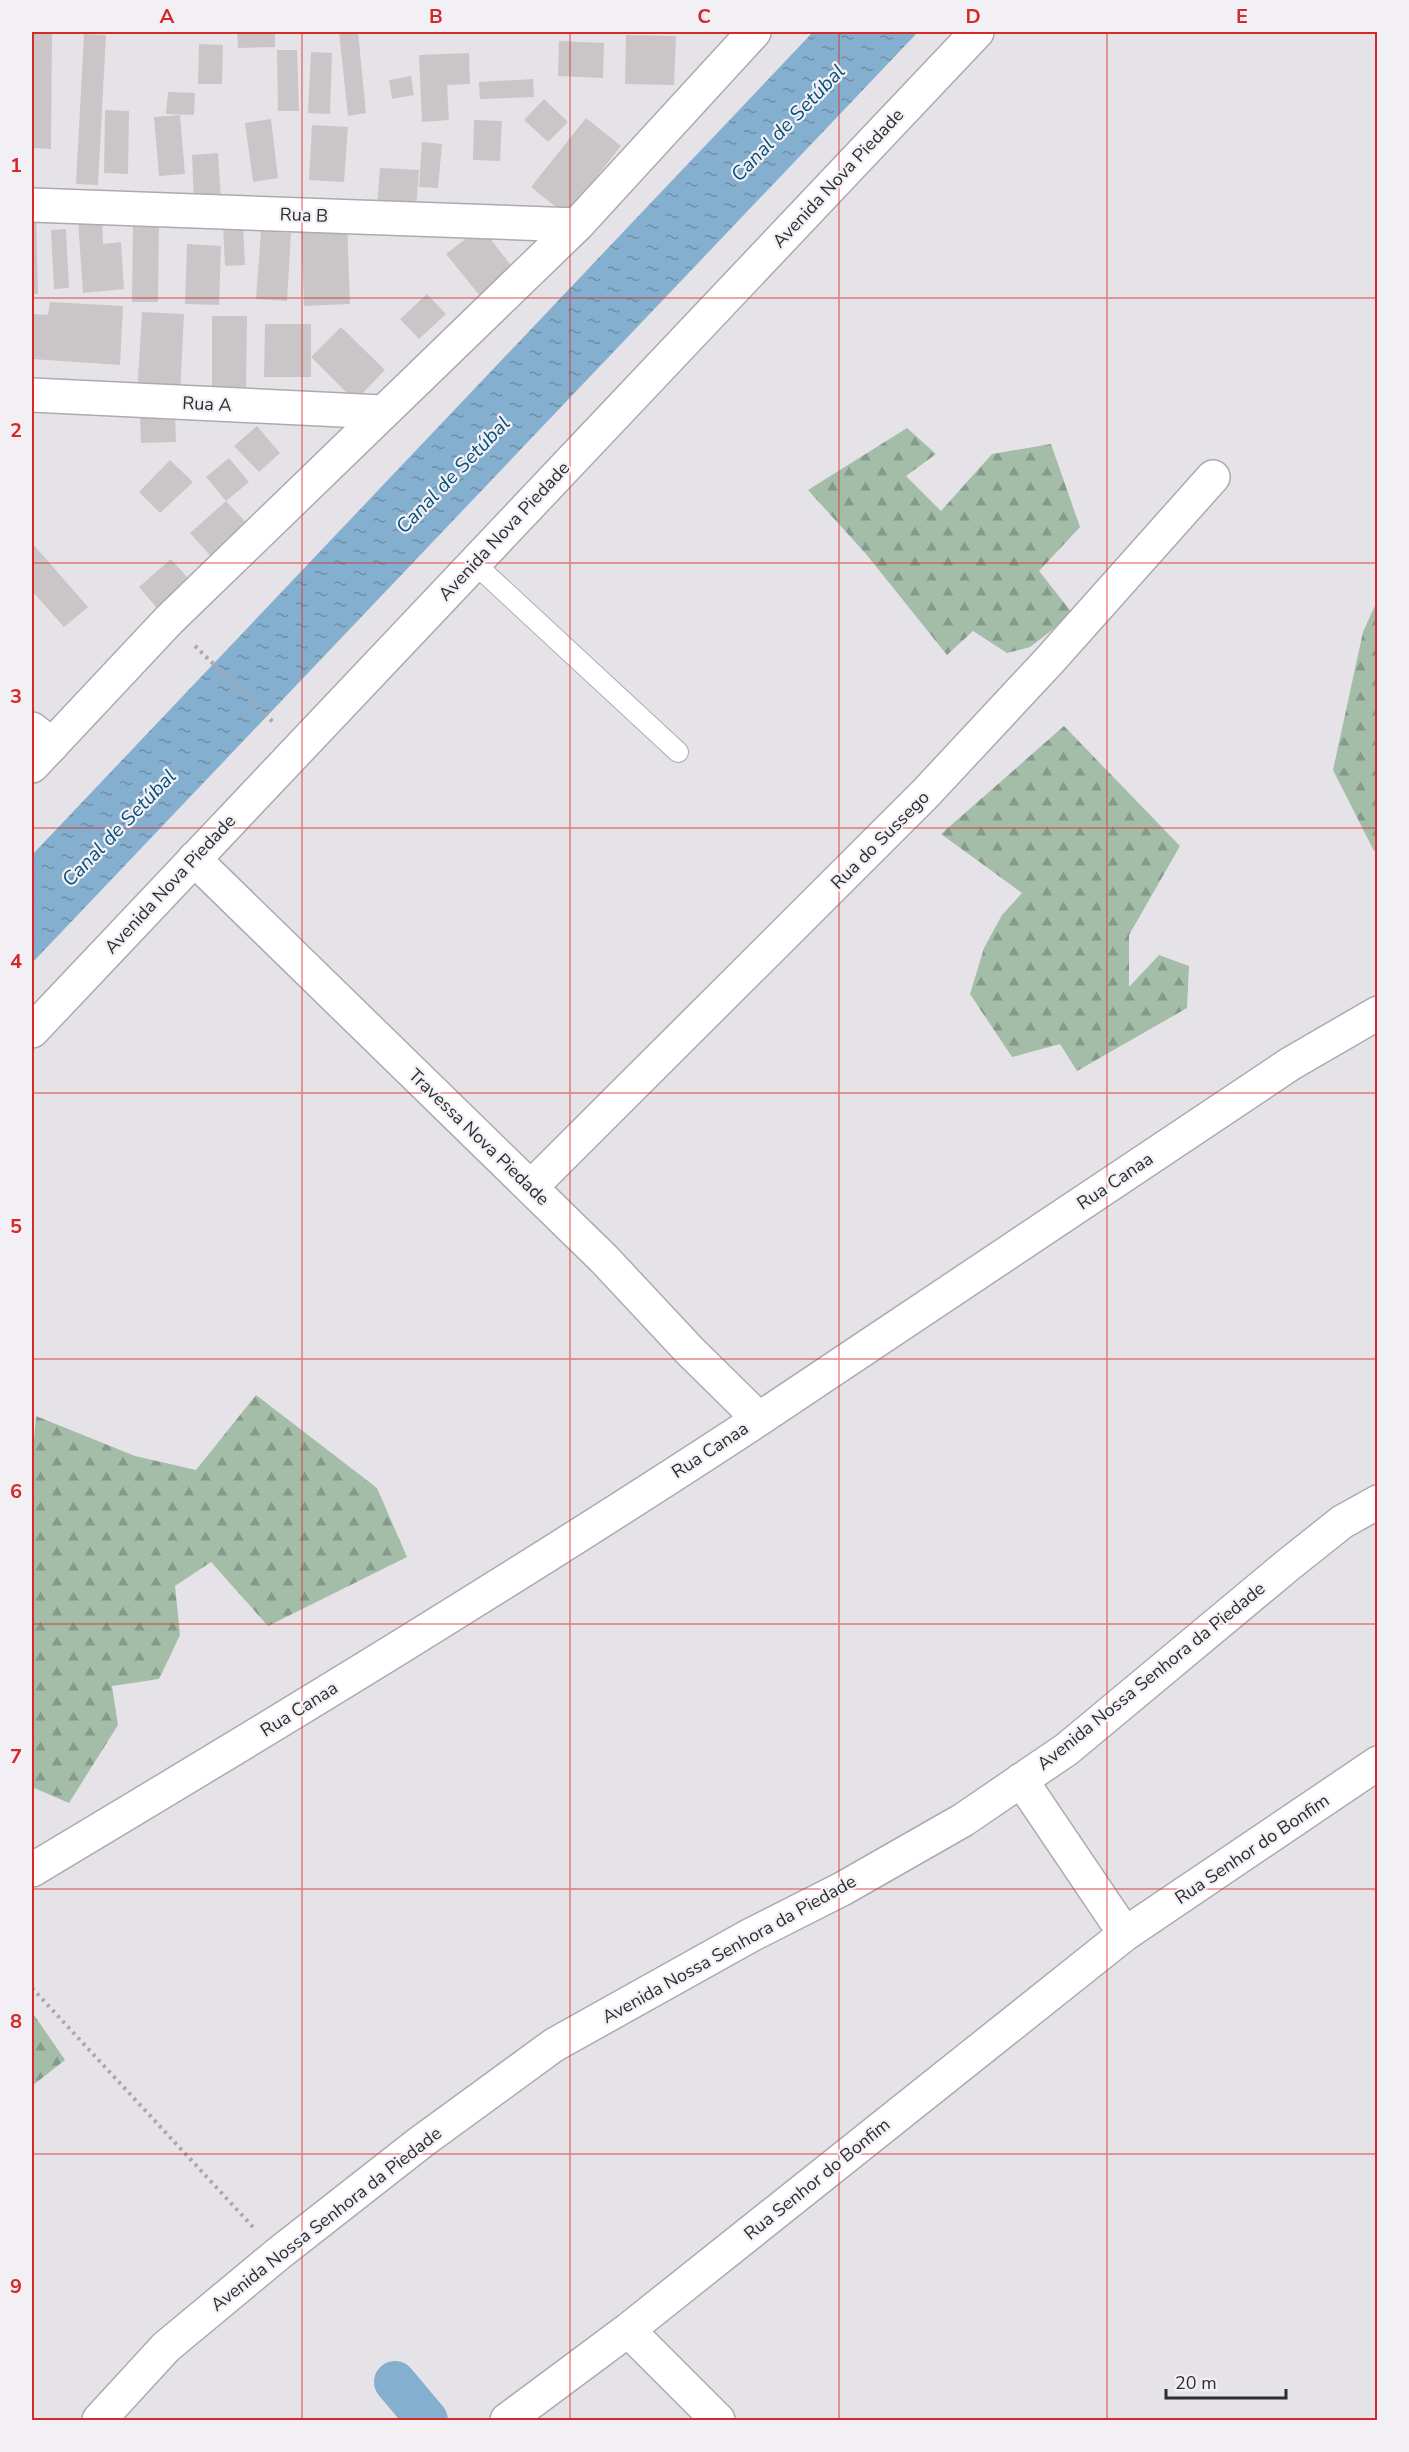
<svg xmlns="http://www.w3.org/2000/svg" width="1409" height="2452" font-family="'Nunito Sans',sans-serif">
<defs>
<pattern id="forest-firs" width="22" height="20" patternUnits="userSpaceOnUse" patternTransform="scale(1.5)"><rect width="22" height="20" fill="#a3bda9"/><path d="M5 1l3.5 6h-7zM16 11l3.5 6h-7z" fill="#859a8a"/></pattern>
<pattern id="water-ripples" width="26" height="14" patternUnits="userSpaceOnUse" patternTransform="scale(1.5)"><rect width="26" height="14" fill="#85afcf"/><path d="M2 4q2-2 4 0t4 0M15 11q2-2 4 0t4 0" fill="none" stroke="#6d8fa8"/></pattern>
</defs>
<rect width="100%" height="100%" fill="#e6e3e8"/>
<!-- forest -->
<path fill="url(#forest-firs)" d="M907 428 936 454 906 476 941 511 992 454 1051 444 1080 527 1039 571 1073 614 1030 647 1007 653 973 631 947 655 866 554 808 490Z
M1377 601 1378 850 1374 851 1333 770 1363 632Z
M1064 726 1180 846 1129 935V987L1159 955 1189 966 1187 1008 1077 1071 1060 1044 1012 1057 970 994 984 948 1002 915 1022 893 941 834Z
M256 1395 377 1488 407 1557 268 1626 211 1562 175 1586 180 1635 159 1679 112 1686 118 1725 69 1803 32 1787V1463L36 1416 135 1456 196 1470Z
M32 2012 65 2060 32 2086Z"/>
<!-- water -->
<path fill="url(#water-ripples)" d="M813 32H918L32 963V855Z"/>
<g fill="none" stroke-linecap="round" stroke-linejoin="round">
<!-- canal -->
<path stroke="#85afcf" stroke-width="42" d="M395 2382 427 2420"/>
</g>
<!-- building -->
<path fill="#cac5c7" d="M32 32H52L51 149 32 148Z
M237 32H275V47L238 48Z
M339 32H358L366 113 348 116Z
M84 34 106 35 98 185 76 184Z
M626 35 676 36 674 85 625 84Z
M559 41 604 43 603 78 558 76Z
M199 44 223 45 222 84H198Z
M277 50H297L299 111H278Z
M311 52 332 53 330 114 308 113Z
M469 53 470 84 447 85 449 120 422 122 419 55Z
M411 76 414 95 392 99 389 80Z
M533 79 534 97 480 99 479 82Z
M168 92 195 93 194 115 166 114Z
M544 99 568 122 548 142 524 120Z
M105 110 129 111 128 174 104 173Z
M180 115 185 174 159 176 154 117Z
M586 118 621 146 566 215 531 187Z
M271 119 278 178 253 182 245 123Z
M474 120 502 121 500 161 473 160Z
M312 125 348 127 344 182 309 180Z
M422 142 442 144 438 188 419 187Z
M218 153 221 200 194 202 192 155Z
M380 168 419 170 416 210 377 207Z
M32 209H36L38 294H32Z
M102 218 103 244 121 242 124 289 83 293 78 220Z
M159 221 158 302H132L133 222Z
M347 222 350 304 304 306 301 224Z
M243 224 245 265 225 266 223 225Z
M481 227 514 269 480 296 446 254Z
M66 229 69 288 54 289 51 230Z
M261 231 291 233 287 301 256 299Z
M187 244 221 246 219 305 185 304Z
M427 294 446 314 419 339 400 319Z
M50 302 123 306 120 365 32 359V314L48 315Z
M142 312 184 314 180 396 137 394Z
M212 316H247L246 391 212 390Z
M265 324H311V377H264Z
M341 327 385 370 355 401 311 357Z
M175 414 176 442 141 443 140 415Z
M257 426 280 453 259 472 234 446Z
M229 458 249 482 226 501 206 477Z
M170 460 193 482 160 513 139 492Z
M226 501 252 529 216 562 190 533Z
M32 543 88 607 64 627 32 591Z
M171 559 194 585 161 613 139 587Z"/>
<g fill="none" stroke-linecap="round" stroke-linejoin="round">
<defs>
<path id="service" d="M474 563 678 752"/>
<path id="minor" d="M32 205 577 225
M32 395 382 412
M32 729 52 745
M194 859 604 1259 690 1351 759 1419
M531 1187 925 794 1049 661 1213 477
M1021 1780 1125 1934
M32 1870C276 1724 520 1576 759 1419 937 1302 1112 1181 1290 1064L1378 1013
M628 2330 718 2420
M507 2420 628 2330 1125 1934 1378 1763"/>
<path id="tertiary" d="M32 766 169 620 577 225 754 32
M32 1031 977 32
M99 2420 166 2347 278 2254 421 2142 554 2045 751 1935 842 1889 963 1820 1067 1749 1288 1565 1342 1522 1378 1502"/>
</defs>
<!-- service casing -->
<use href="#service" stroke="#adaaaf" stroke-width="22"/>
<!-- minor casing -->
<use href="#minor" stroke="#adaaaf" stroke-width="36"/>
<!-- tertiary casing -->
<use href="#tertiary" stroke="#adaaaf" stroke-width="36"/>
<!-- path -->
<path stroke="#aba8ac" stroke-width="4" stroke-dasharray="3 4.5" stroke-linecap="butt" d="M195 646 273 722
M32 1988 253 2227"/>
<!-- service -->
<use href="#service" stroke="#fff" stroke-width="20"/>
<!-- minor -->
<use href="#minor" stroke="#fff" stroke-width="33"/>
<!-- tertiary -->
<use href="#tertiary" stroke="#fff" stroke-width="33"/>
</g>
<!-- grid -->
<path fill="none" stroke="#d62828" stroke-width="1.5" stroke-opacity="0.55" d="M302 32V2420M570 32V2420M839 32V2420M1107 32V2420M32 298H1378M32 563H1378M32 828H1378M32 1093H1378M32 1359H1378M32 1624H1378M32 1889H1378M32 2154H1378"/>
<g text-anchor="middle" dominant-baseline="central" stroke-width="4.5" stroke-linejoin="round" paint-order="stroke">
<!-- street labels -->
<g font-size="18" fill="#2e2d2f" stroke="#f3f0f5">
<text transform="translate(838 178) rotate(-47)">Avenida Nova Piedade</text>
<text transform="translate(304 215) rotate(2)">Rua B</text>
<text transform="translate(207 404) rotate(3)">Rua A</text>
<text transform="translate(504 531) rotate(-47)">Avenida Nova Piedade</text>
<text transform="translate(880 840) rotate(-45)">Rua do Sussego</text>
<text transform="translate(170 884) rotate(-47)">Avenida Nova Piedade</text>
<text transform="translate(479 1137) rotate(44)">Travessa Nova Piedade</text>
<text transform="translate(1115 1181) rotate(-34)">Rua Canaa</text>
<text transform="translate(710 1450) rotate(-33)">Rua Canaa</text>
<text transform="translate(1151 1676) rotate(-39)">Avenida Nossa Senhora da Piedade</text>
<text transform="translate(299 1709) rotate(-32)">Rua Canaa</text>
<text transform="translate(1252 1849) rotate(-34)">Rua Senhor do Bonfim</text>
<text transform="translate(729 1949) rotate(-29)">Avenida Nossa Senhora da Piedade</text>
<text transform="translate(817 2179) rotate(-39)">Rua Senhor do Bonfim</text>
<text transform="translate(326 2219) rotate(-38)">Avenida Nossa Senhora da Piedade</text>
</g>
<!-- water labels -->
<g font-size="20" font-style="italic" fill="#06517a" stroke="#f3f0f5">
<text transform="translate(788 123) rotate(-46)">Canal de Setúbal</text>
<text transform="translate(453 475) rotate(-46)">Canal de Setúbal</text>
<text transform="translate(119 828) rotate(-46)">Canal de Setúbal</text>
</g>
</g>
<!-- border -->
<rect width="1409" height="2452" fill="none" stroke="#f3f0f5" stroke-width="66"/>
<!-- scale -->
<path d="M1166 2389v9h120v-9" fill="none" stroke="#2e2d2f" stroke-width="3"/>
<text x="1175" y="2389" font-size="18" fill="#2e2d2f" stroke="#f3f0f5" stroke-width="4.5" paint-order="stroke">20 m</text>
<rect x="33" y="33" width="1343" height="2386" fill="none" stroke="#d62828" stroke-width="2"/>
<g font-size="20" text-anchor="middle" font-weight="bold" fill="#d62828">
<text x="167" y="23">A</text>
<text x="436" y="23">B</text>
<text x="704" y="23">C</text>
<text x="973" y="23">D</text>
<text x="1242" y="23">E</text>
<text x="16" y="172">1</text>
<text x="16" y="437">2</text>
<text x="16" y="703">3</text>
<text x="16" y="968">4</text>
<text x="16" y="1233">5</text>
<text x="16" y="1498">6</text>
<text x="16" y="1763">7</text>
<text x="16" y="2028">8</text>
<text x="16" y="2293">9</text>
</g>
</svg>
